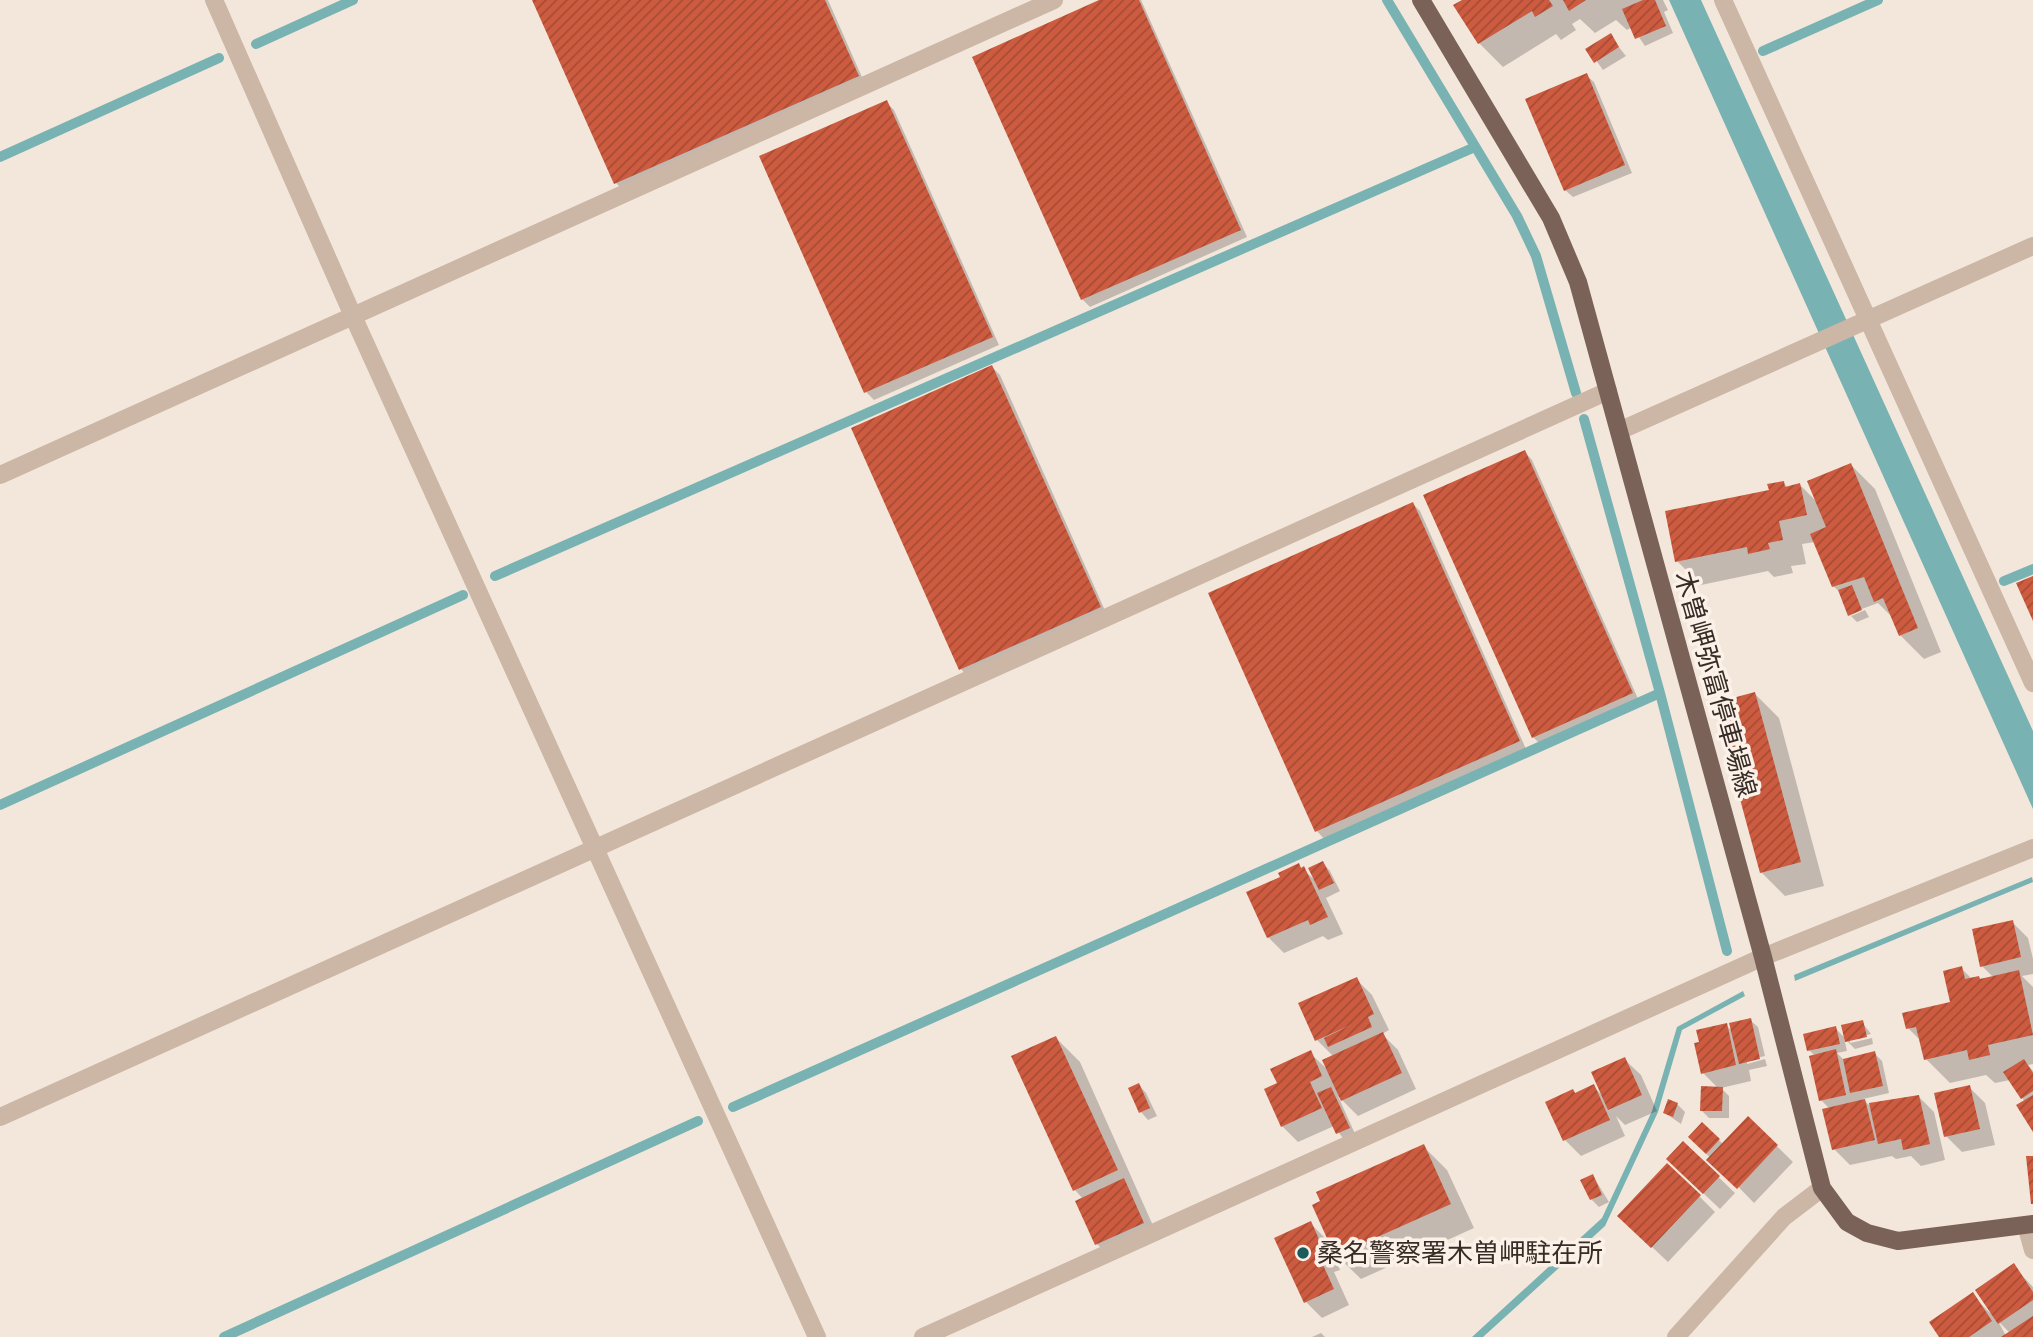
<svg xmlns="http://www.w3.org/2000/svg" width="2033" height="1337" font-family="Karla,'Noto Sans JP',sans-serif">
<defs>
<pattern id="building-hatch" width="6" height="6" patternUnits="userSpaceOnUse" patternTransform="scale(1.75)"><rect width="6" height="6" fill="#cd5b3f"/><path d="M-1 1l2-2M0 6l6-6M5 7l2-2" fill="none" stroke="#a74b35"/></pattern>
</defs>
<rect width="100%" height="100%" fill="#f3e7db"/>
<!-- water -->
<path fill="#78b2b2" d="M1669 0H1701L2033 731V809Z
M2032 877 2033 882 1795 981 1794 975Z
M1743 991 1745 996 1682 1030 1658 1112 1605 1226 1483 1337H1472L1602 1218 1652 1111 1677 1027Z"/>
<!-- shadow -->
<path fill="#0003" fill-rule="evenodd" d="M534 0H828L865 84 624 191 616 183Z
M1103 0H1141L1247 237 1090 307 1082 299Z
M1465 0H1663L1668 10 1664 12 1673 33 1645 46 1632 27 1627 30 1616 20 1595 33 1580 19 1572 24 1576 30 1561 40 1556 34 1503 67 1479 43 1456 6Z
M1610 36 1626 56 1603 70 1588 49Z
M1586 75 1594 82 1632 173 1573 197 1565 190Z
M886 102 894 110 999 345 874 400 866 392 761 157Z
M992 367 1000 375 1107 615 968 677 961 669 853 429Z
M1525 452 1532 460 1639 701 1541 745 1533 737Z
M1851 465 1875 489 1941 652 1924 659 1900 635 1894 619 1878 603 1851 613V616L1841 593 1833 586 1815 542 1802 544 1806 564 1791 566 1793 573 1774 577 1768 571 1701 585 1677 561 1783 482 1788 488 1800 485 1818 503Z
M1413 504 1420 511 1526 749 1324 839 1317 831 1211 594Z
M1865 610 1869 617 1857 622 1851 616Z
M1755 694 1779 718 1824 886 1785 896 1761 872Z
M1323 863 1330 871 1340 891 1326 898 1343 934 1328 940 1323 936 1284 953 1268 937 1283 878 1298 865 1315 880Z
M2012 922 2028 938 2033 959V974L2022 976 2033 987V1064L2028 1065 2033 1071V1129L2025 1102 2010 1080 1995 1083 1986 1075 1950 1083 1926 1059 1922 1042 1908 1028 1952 1004 1961 968 1972 979 1994 978 1982 966Z
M1356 979 1372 995 1389 1030 1382 1034 1398 1050 1416 1089 1358 1116 1338 1096 1356 1136 1345 1141 1334 1126 1298 1142 1282 1126 1279 1084 1310 1053 1329 1071 1334 1057 1317 1040Z
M1750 1020 1758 1027 1765 1056 1747 1060V1064L1765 1059 1767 1066 1749 1070 1751 1081 1721 1088 1729 1096V1118H1709L1701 1110 1719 1089 1703 1073 1726 1025 1734 1033Z
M1862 1022 1871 1034 1850 1039V1043L1872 1038 1873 1044 1855 1049 1844 1038 1847 1051 1837 1053 1844 1060 1874 1053 1882 1061 1889 1093 1863 1099 1869 1105 1918 1096 1934 1112 1945 1160 1921 1166 1911 1156 1896 1159 1892 1156 1850 1165 1834 1149 1830 1109 1821 1100 1815 1056 1809 1050 1835 1028 1846 1039Z
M1056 1038 1080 1062 1159 1239 1113 1260 1097 1244 1083 1199 1075 1190Z
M1624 1059 1641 1075 1657 1111 1625 1125 1616 1116 1625 1136 1581 1156 1565 1140 1576 1094 1594 1087 1603 1096Z
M1139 1085 1146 1093 1157 1116 1148 1120 1141 1112Z
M1969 1087 1985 1103 1995 1145 1962 1152 1946 1136Z
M1677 1104 1685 1112 1681 1124 1665 1113Z
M1748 1118 1793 1162 1754 1203 1690 1137 1702 1124 1723 1144Z
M1683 1143 1735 1193 1720 1209 1684 1175Z
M1423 1146 1447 1170 1474 1228 1361 1279 1331 1250 1340 1270 1334 1272 1349 1305 1322 1318 1306 1302 1310 1223 1331 1244Z
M1593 1176 1609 1202 1599 1207 1591 1199Z
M1699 1196 1715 1212 1668 1262 1636 1232Z
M2013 1266 2033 1287V1337H1941L1972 1295 1990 1313ZM1998 1321 2010 1333 2006 1336Z
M1321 1333 1325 1337H1312Z"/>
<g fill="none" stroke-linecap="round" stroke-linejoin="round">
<!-- stream -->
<path stroke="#78b2b2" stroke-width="10" d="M1387 0 1517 216 1536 256 1576 393
M256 44 353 0
M1763 51 1878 0
M0 157 219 58
M1584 419 1660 693 1727 951
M495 576 1475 147
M2004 581 2033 569
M0 805 463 595
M733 1107 1660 693
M224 1337 698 1121"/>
</g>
<!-- building -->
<path fill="url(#building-hatch)" d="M532 0H825L859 76 614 184Z
M1099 0H1139L1241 230 1081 300 972 57Z
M1462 0H1549L1553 6 1535 17 1532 11 1478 44 1453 5Z
M1563 0H1586L1569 11Z
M1643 0H1655L1666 26 1635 39 1622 9Z
M1611 33 1619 47 1594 63 1585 49Z
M1587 73 1625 165 1564 191 1525 99Z
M887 100 993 337 864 393 759 156Z
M992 365 1101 607 959 670 851 428Z
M1525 450 1633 693 1532 738 1423 495Z
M1851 463 1918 628 1899 636 1883 598 1874 602 1864 577 1832 587 1810 534 1826 527 1807 481Z
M1784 481 1785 487 1800 483 1807 515 1779 521 1783 540 1768 543 1770 549 1748 554 1747 547 1675 562 1665 511 1769 490 1767 484Z
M1413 502 1520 741 1315 832 1208 593Z
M2033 576V621L2016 583Z
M1852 585 1862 610 1848 616 1838 590Z
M1755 692 1801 862 1760 873 1714 703Z
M1323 861 1334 883 1319 890 1308 868Z
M1299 863 1301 868 1304 866 1328 917 1310 925 1308 920 1267 938 1246 892 1280 877 1278 873Z
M2013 920 2021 957 1980 967 1972 929Z
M1962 966 1965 979 1979 976 1980 979 2019 970 2033 1035 1988 1045 1990 1055 1969 1060 1967 1050 1924 1060 1916 1027 1906 1029 1902 1013 1950 1002 1943 971Z
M1357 977 1374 1014 1368 1017 1372 1027 1328 1047 1324 1038 1353 1024 1315 1041 1298 1003Z
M1751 1018 1760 1059 1739 1064 1729 1023Z
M1863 1020 1867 1037 1845 1042 1841 1025Z
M1727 1023 1736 1065 1701 1074 1694 1043 1699 1042 1696 1030Z
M1836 1026 1840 1044 1807 1051 1803 1034Z
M1383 1032 1402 1073 1341 1101 1322 1060Z
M1056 1036 1118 1170 1073 1191 1011 1056Z
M1836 1049 1846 1095 1819 1101 1809 1056Z
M1311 1050 1322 1076 1310 1082 1322 1108 1281 1127 1264 1089 1277 1083 1270 1069Z
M1875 1051 1883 1086 1850 1093 1843 1059Z
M1625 1057 1642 1095 1608 1110 1591 1072Z
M2024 1059 2033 1073V1091L2021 1099 2003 1072Z
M1139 1083 1150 1108 1139 1113 1128 1088Z
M1594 1084 1610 1120 1563 1141 1545 1102 1573 1089 1575 1093Z
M1970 1085 1980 1129 1944 1137 1934 1093Z
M1701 1086 1723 1087 1722 1111H1700Z
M1331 1087 1350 1128 1336 1134 1317 1093Z
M1919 1095 1930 1144 1903 1150 1901 1139 1878 1144 1869 1103Z
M2033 1095V1132L2016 1105Z
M1668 1099 1678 1103 1673 1117 1663 1113Z
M1865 1099 1875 1140 1832 1150 1822 1109Z
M1748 1116 1778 1145 1737 1189 1706 1160Z
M1702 1122 1720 1139 1706 1154 1688 1137Z
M1683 1141 1720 1176 1703 1194 1666 1159Z
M1424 1144 1451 1204 1335 1256 1312 1205 1320 1201 1316 1192Z
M2026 1156H2033V1204H2031Z
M1667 1163 1701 1195 1651 1248 1617 1216Z
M1593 1174 1602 1195 1590 1200 1580 1180Z
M1124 1178 1144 1223 1095 1245 1075 1201Z
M1311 1221 1325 1253 1319 1256 1334 1289 1304 1303 1274 1238Z
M2014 1263 2033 1292V1300L1998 1324 1975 1290Z
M1973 1292 1992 1321 1969 1337H1939L1929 1322Z
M2033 1316V1337H2001Z"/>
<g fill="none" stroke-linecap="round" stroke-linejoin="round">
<!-- minor -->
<path stroke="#ccb6a6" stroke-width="18" d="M214 0 353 316 817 1337
M1723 0 2033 683
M1619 431 2033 246
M0 475 1054 0
M0 1117 1608 391
M2026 1225 2033 1250
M923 1337 1763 957 2033 848
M1676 1337 1784 1217 1822 1188"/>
<!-- major -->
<path stroke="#7b6258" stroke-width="18" d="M1421 0 1551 218 1578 282 1763 957 1822 1188 1847 1222 1867 1233 1898 1241 2033 1224"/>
</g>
<!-- markers -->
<circle fill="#1a5b5c" stroke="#fbf1e8" stroke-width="2.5" cx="1303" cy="1253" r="7"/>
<g text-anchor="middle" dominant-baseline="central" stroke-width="7" stroke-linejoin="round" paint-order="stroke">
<!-- street labels -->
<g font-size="26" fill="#382c27" stroke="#fbf1e8">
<text transform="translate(1715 684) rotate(74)">木曽岬弥富停車場線</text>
</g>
<!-- poi labels -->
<g font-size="26" fill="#382c27" stroke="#fbf1e8" text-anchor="start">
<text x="1317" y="1253">桑名警察署木曽岬駐在所</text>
</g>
</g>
</svg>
